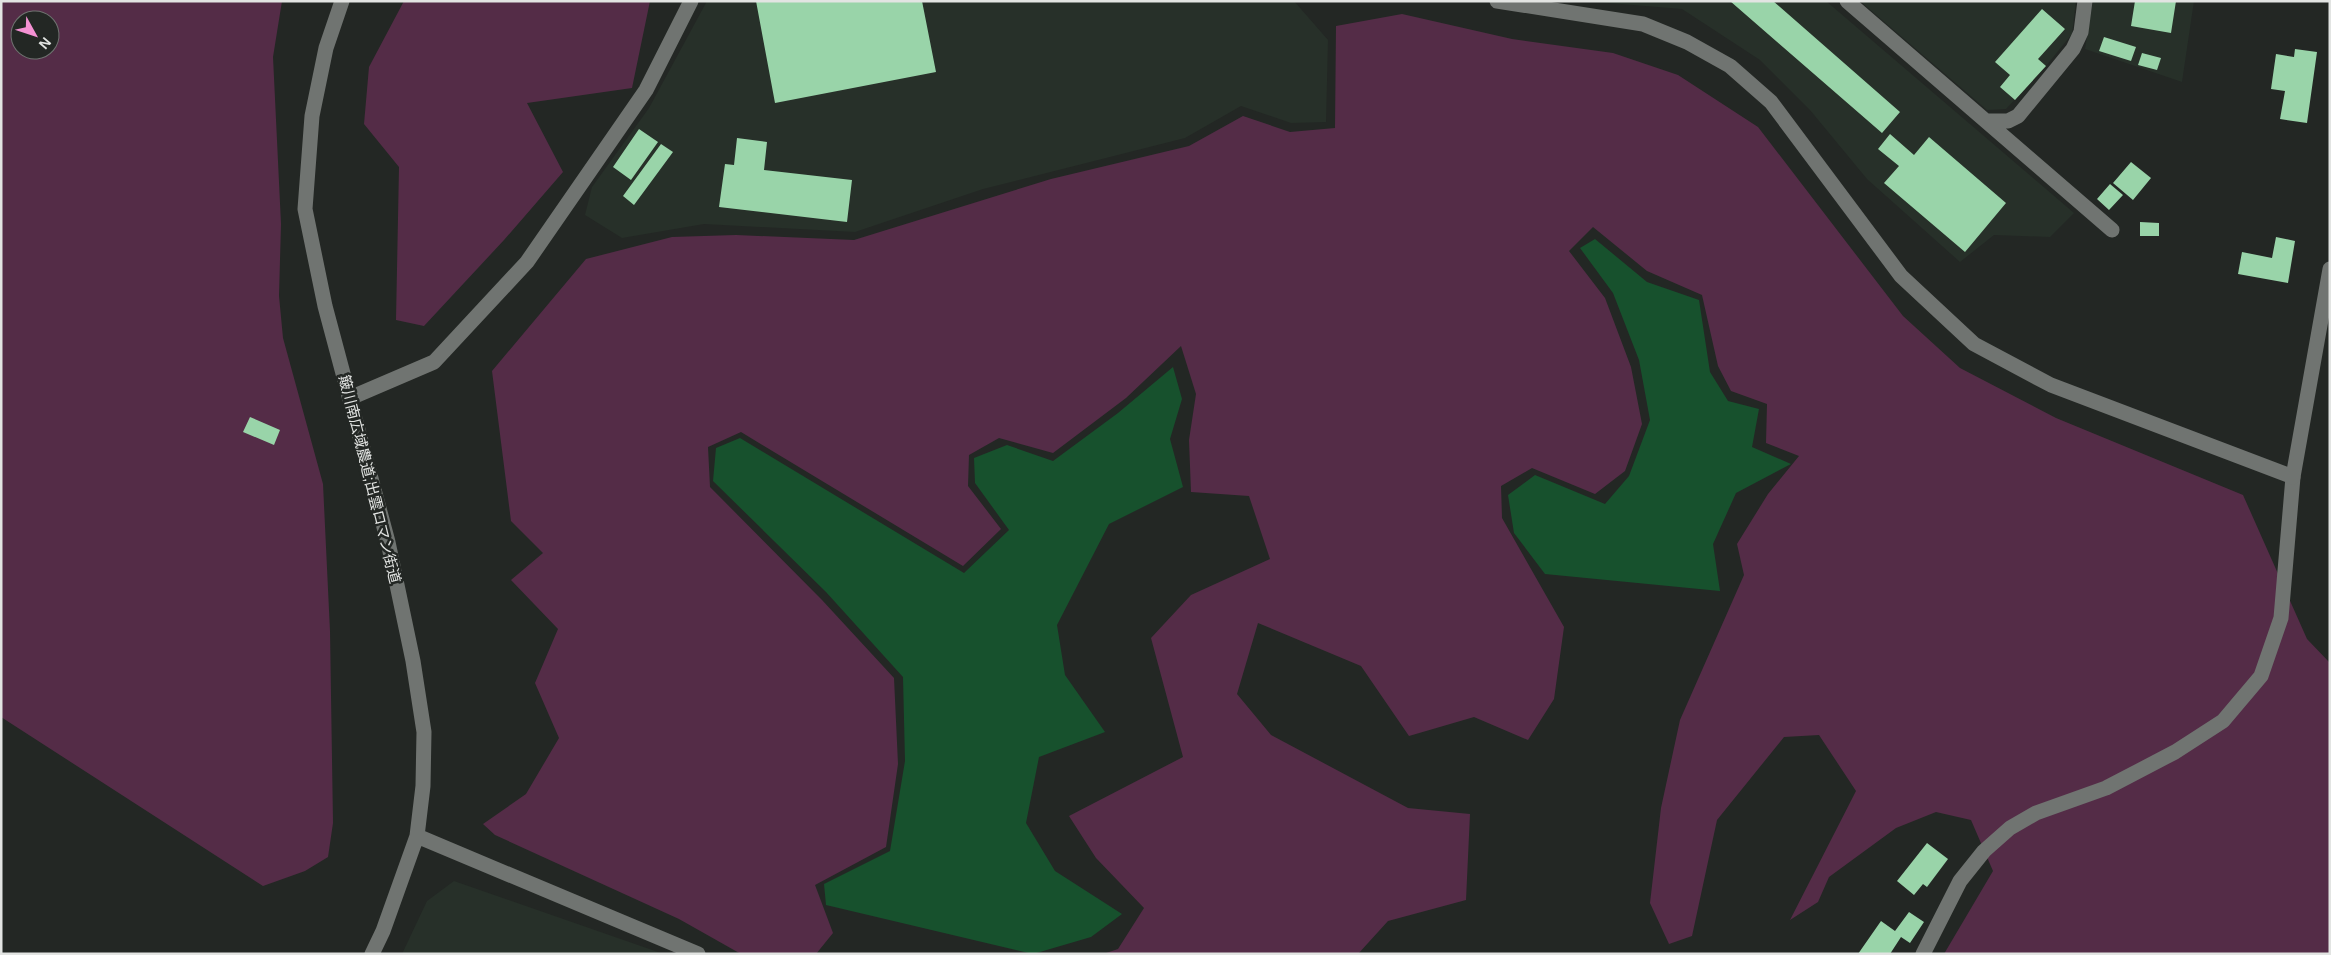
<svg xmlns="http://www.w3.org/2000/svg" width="2331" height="955" font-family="Arial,'Noto Sans JP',sans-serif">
<rect width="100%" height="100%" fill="#232724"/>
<!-- built -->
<path fill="#273029" d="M707 1H1294L1328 40 1326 122 1291 123 1241 106 1185 138 983 189 855 232 704 224 622 238 585 215 592 187 649 108Z
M1584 1H1826L2074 213 2050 237 1994 235 1960 262 1867 179 1810 110 1760 60 1682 9Z
M1860 1H2076L2072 34 2046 66 2006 109 1987 110Z
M2093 1H2194L2182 82 2085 49Z
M454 881 658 952 662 954H402L427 901Z"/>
<!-- green -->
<path fill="#542c47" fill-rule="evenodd" d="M1 1H282L273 57 281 224 279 296 283 338 323 484 330 631 333 823 328 857 305 871 263 886 1 717ZM20 20H50V50H20Z
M404 1H650L632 88 527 103 563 172 504 240 424 326 396 320 399 167 364 124 369 67Z
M1402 14 1512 39 1613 53 1678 75 1758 127 1903 316 1960 368 2056 418 2243 495 2307 639 2330 663V954H1944L1993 871 1971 820 1936 812 1896 828 1829 877 1818 902 1790 920 1856 791 1819 735 1784 737 1717 820 1692 936 1669 944 1650 903 1661 808 1680 720 1744 575 1737 544 1768 494 1799 456 1766 443 1767 404 1731 391 1718 366 1702 295 1647 271 1593 227 1569 251 1605 298 1631 367 1642 424 1625 471 1595 494 1532 468 1501 486 1502 518 1564 627 1554 699 1528 740 1474 717 1409 736 1361 666 1258 623 1237 694 1271 735 1408 808 1470 814 1466 900 1388 921 1358 954H1103L1118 949 1144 908 1096 858 1069 816 1183 757 1151 638 1191 595 1270 559 1249 496 1191 492 1189 440 1196 394 1181 346 1126 398 1053 453 999 438 969 455 968 486 1001 529 963 566 741 432 708 447 710 487 822 600 894 678 898 764 886 847 815 885 833 933 816 954H741L679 919 495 835 483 824 526 794 559 738 535 683 558 629 511 580 543 553 511 521 492 371 586 259 672 237 736 235 854 240 1051 179 1189 146 1243 116 1290 132 1335 128 1336 26Z"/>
<!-- water -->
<path fill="#17512d" d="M1595 239 1647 282 1699 300 1710 372 1728 401 1759 409 1752 447 1791 464 1736 493 1713 544 1720 591 1545 574 1514 533 1508 495 1535 475 1605 504 1629 476 1650 420 1639 360 1613 293 1580 248Z
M1173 367 1182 399 1170 439 1183 487 1109 524 1057 625 1065 675 1105 732 1039 757 1026 823 1055 871 1122 914 1091 937 1033 954 826 905 824 884 890 851 905 761 903 677 826 592 713 481 716 448 740 438 964 573 1009 530 975 483 974 458 1007 445 1053 461 1118 413Z"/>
<!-- building -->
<path fill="#99d4a9" d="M756 1H922L936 72 775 103Z
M1730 1H1773L1900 112 1882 133Z
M2135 1H2176L2171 33 2131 26Z
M2042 9 2065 29 2038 59 2046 66 2015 100 2000 87 2010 75 1995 62Z
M2104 37 2136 47 2131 61 2099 51Z
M2295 49 2317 52 2307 123 2280 119 2285 91 2271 89 2276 54 2294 57Z
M2142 53 2161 58 2157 70 2138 65Z
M639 129 658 142 631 180 613 167Z
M1890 134 1914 155 1929 137 2006 203 1965 252 1884 183 1899 166 1878 149Z
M737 138 767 142 764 170 852 180 847 222 719 207 725 164 734 165Z
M661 144 673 152 634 205 623 196Z
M2131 162 2151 178 2133 200 2113 183Z
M2110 184 2123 195 2109 210 2097 199Z
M2140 222 2159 223V236H2140Z
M2276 237 2295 241 2288 283 2238 274 2242 252 2272 258Z
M250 417 280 430 274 445 243 432Z
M1927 843 1948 859 1927 887 1923 884 1914 895 1897 881Z
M1909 912 1924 922 1910 943 1901 937 1890 954H1858L1881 921 1895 931Z"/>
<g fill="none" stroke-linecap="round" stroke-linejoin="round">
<!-- minor -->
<path stroke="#707471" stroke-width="15" d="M1923 954 1960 881 1984 851 2010 828 2036 813 2106 788 2175 752 2223 721 2261 676 2281 618 2293 477"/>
<!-- tertiary -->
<path stroke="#707471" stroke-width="15" d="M342 1 326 48 312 116 305 209 325 306 388 542 413 661 424 732 423 786 417 836 383 931 372 954
M1497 1 1643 24 1687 42 1730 66 1771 102 1901 276 1974 344 2051 385 2293 477 2330 269
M1847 1 2112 230
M1987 121H2008L2018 116 2073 49 2081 32 2085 1
M350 398 434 362 527 262 646 90 691 1
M417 836 698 954"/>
</g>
<g text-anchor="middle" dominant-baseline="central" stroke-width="5" stroke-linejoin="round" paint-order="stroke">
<!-- street labels -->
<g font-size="15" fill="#e2e4e2" stroke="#232724">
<text transform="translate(370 479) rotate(76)">簸川南広域農道;出雲ロマン街道</text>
</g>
</g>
<!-- border -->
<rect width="2331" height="955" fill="none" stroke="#e2e4e2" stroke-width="5"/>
<!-- north arrow -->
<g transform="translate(35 35) rotate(130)"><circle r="24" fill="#232724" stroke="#6f7370"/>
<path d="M0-4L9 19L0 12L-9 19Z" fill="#f491d3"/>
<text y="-8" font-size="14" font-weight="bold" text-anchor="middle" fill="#e2e4e2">N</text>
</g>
</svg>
